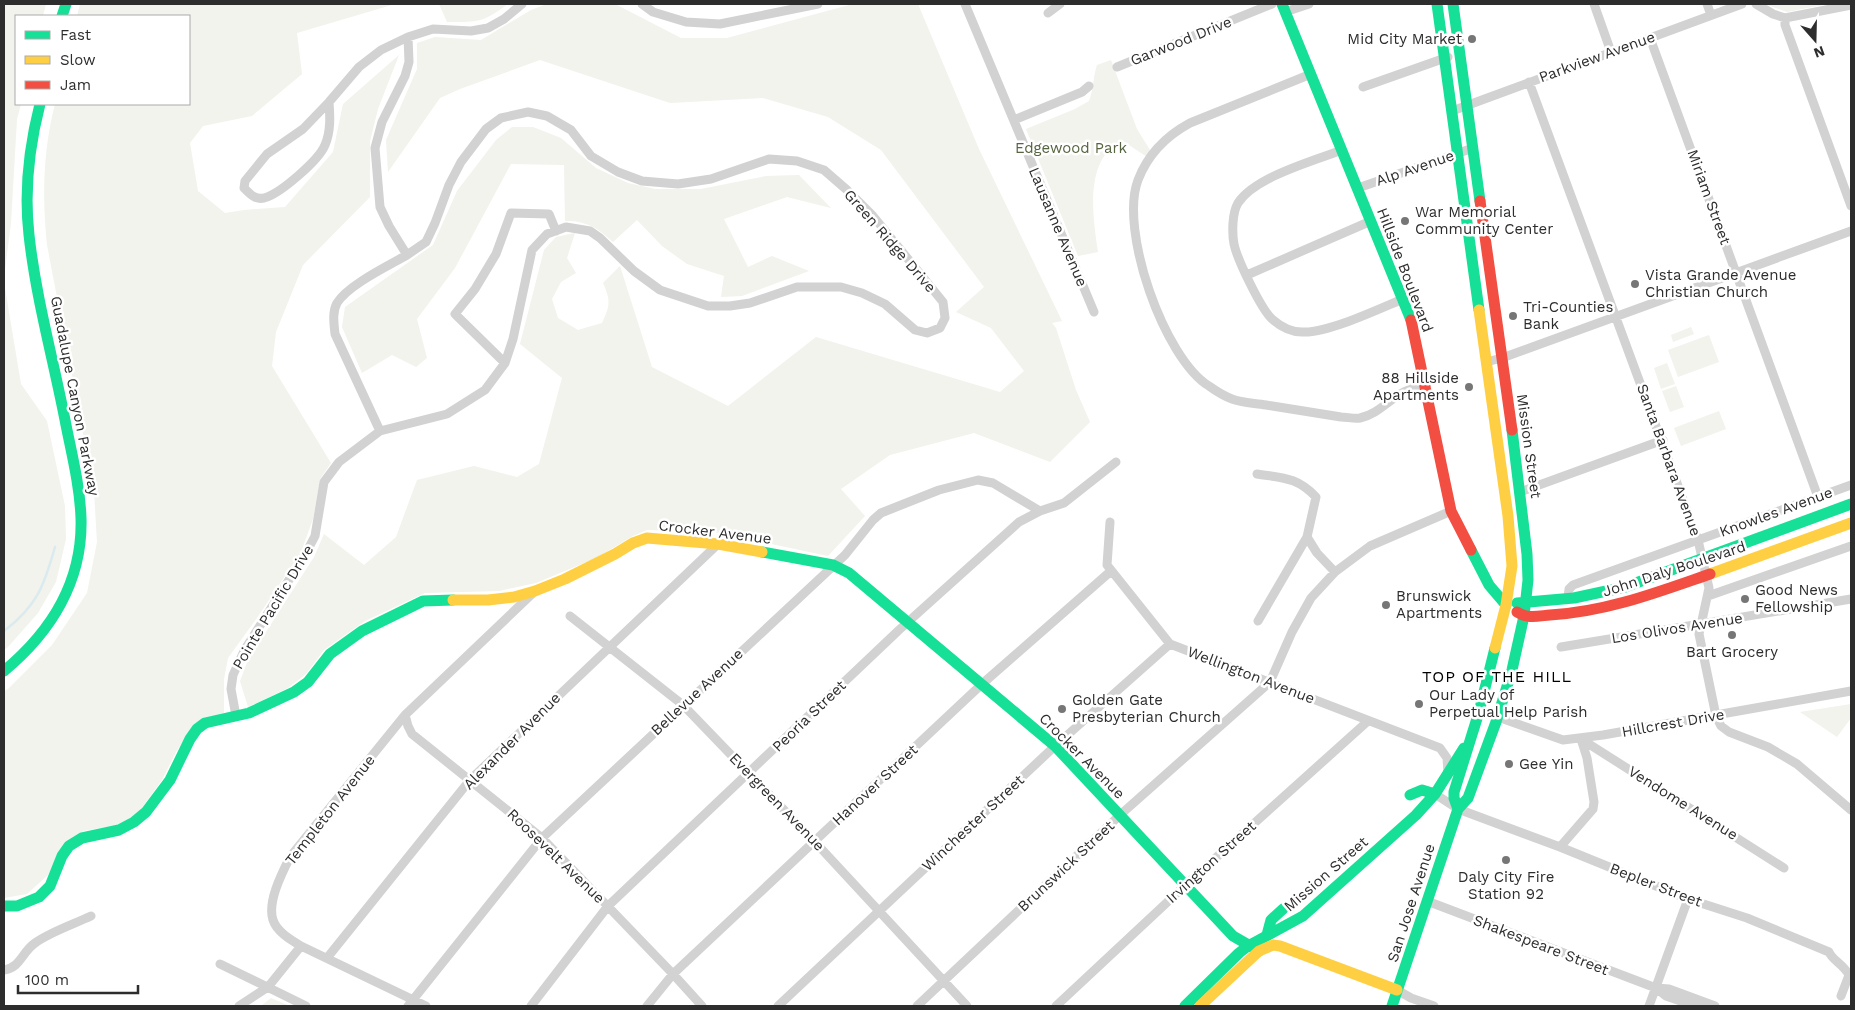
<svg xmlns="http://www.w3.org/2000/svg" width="1855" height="1010" font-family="'Work Sans',sans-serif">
<rect width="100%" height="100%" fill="#fff"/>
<!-- green -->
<path fill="#f1f3ec" d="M4 4H46L43 16H16V104H21L17 119 11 223 4 277Z
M80 4H395L297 33 302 74 252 116 203 126 190 143 198 191 225 213 244 210 285 207 333 152 343 104 399 55 378 109 370 141V197L303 265 276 332 272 366 331 463 320 479 313 519 301 552 259 615 228 658 224 679V713L194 724 176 752 162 780 139 812 119 825 83 831 65 844 48 875 27 894 4 898V691L8 689 52 645 87 593 97 542 94 491 47 245C42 197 43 151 55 104H189V16H77Z
M439 4H508C482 23 479 22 447 22Z
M547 4H615L681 38H727L853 4H918L979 149 1062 321 1052 323 1056 328 1076 390 1090 422 1050 462 974 433 890 455 841 489 865 516 828 556 714 532 647 530 633 536 596 558 536 583 499 591 425 593 365 621 324 650 306 674 288 688 248 707 240 681 248 660 314 557 324 534 364 565 396 537 417 480 474 466 517 477 539 464 562 378 520 344 544 250 556 237 575 233 567 258 576 273 561 282 552 299 558 318 578 330 602 323C610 306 611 301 603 283L620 266 652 367 728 406 816 337 1000 392 1024 371 991 328 956 312 984 287 881 150 828 117 763 98 670 103 540 60 460 89 440 98 388 172 386 140 417 69V43L435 37 481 40 531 10Z
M1765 4H1828L1787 12Z
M1111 60 1137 129 1150 150 1147 157 1123 141C1083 157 1093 219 1098 252L1078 256 1026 129 1075 109 1089 101C1094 88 1093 77 1097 65Z
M512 127H533L561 138 596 168 628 183 655 189H701L766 176 799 175 831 208 787 197 724 219 748 267 772 256 809 271 742 296 721 297 724 276 687 264 662 246 637 220 613 242C598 228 585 220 565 221L564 165 511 164 455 268 417 319 427 358 416 367 392 355 362 373 342 327 345 307 433 245 457 191 496 140Z
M4 282 21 384 47 421 65 506 66 539 56 582 38 613 8 647 4 650Z
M1691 327 1694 334 1673 342 1671 335Z
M1709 335 1719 362 1678 377 1668 350Z
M1667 363 1675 384 1661 389 1654 368Z
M1676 386 1684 407 1670 412 1662 391Z
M1719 411 1726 429 1681 446 1674 428Z
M1851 704V718L1837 737 1800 712Z
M271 998 290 1006H261Z"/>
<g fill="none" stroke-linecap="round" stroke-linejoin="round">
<!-- stream -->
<path stroke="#daeaef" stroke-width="2.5" d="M4 631C37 606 44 586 55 547"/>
<!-- street -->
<path stroke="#d2d2d2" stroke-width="9" d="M642 4 653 12 686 22 720 24 818 4
M965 4 1094 312
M1594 4 1611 52
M1707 4 1711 15
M1756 4 1773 14 1785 18 1851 5
M1285 12 1309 4
M1048 13 1060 4
M1785 18V25L1851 206
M1650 38 1818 497
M1117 67 1272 4
M1311 74 1190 123C1166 136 1148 154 1138 180 1119 230 1164 358 1209 386 1216 391 1224 396 1232 399 1242 403 1255 403 1266 405 1291 409 1316 413 1341 417 1347 417 1354 419 1360 418 1386 412 1394 388 1426 386
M1529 82 1698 540 1709 588 1699 634 1716 716 1721 726 1729 732 1768 747 1797 764 1851 810
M1363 87 1448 57
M329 102C330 116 331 131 325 145 319 160 280 194 264 198 255 200 250 194 244 188L245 181 267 154 303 129 329 102 359 67 381 50 408 37 433 29 471 31 488 28 504 19 522 4
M1452 111 1742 4
M1014 120 1082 92 1089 86
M1342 150C1313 161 1255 177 1238 203 1232 213 1232 233 1234 244 1237 259 1261 309 1272 319 1280 326 1291 332 1302 332 1326 334 1379 309 1403 299
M1358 188 1473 148
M1247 275 1371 221
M1486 362 1502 358 1851 231
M505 363 455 314 475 289 496 254 511 213 549 214 556 231
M380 431 335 334C334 324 332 312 337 303 348 285 388 266 407 255L389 226 380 207 375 148 382 122 405 76 409 62 408 37
M1257 474C1283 478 1297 477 1316 497L1307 537 1317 553 1335 572
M1520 492 1663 440
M1110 522 1107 565 1170 644 1440 748 1447 758 1448 773
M1708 596 1851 546
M1568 598 1569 589 1573 585 1851 485
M570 616 683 705 815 842 967 1006
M1258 621 1307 537
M1561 647 1851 599
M405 715 408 726 412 734 542 838 673 974 702 1006
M236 716 231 689 233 675 244 651 306 553 315 536 324 482 339 462 380 431 447 414 485 390 505 363 513 339 532 250 547 234 566 227 590 231 600 238 634 271 660 290 708 306H730L750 303 797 287H841L862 293 885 304 915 330 927 333 940 328 945 318 943 302 873 216 847 190 824 170 797 161 769 159 711 179 678 184 642 181 618 172 591 156 571 130 547 116 528 112 501 118 486 129 461 162 449 185 435 223 426 242 407 255
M1498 717 1563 740 1603 735 1851 691
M1581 739 1784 868
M1435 794 1458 809 1560 847 1688 899 1747 918 1829 952C1832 960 1843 964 1849 975L1841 996
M1560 847 1593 809 1594 802 1587 758 1581 739
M1427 901 1656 988 1666 996 1695 1006
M327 958 470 780 718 544
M220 964 306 1006
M4 970C20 968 22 952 35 943 50 932 74 924 91 916
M1656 988 1669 989 1715 1006
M1397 990 1411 998 1434 1006
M239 1006 268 987 301 946
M408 1006 542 838 845 555 873 520 881 513 939 490 978 480 993 483 1040 511
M426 1006 301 946C291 940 277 932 273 920 267 902 282 873 290 857L405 715 533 593
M531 1006 608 906 899 630 1019 522 1040 511 1064 503 1116 462
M647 1006 673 974 982 684 1111 571
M778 1006 1055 746 1170 644
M917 1006 1120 815 1270 682 1292 632 1311 598 1335 572 1370 546 1451 511
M1056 1006 1191 880 1368 721
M1649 1006 1688 899"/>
<!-- fast -->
<path stroke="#16e098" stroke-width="11" d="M1282 4 1411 320
M1437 4 1479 310
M1453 4 1480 201
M62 16 66 4
M1471 550 1489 585 1506 605
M762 552 833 565 849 573 1055 746 1233 936 1259 951
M1517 603 1574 598 1625 587 1851 504
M4 671C51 632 83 581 81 518 80 487 72 455 66 425 54 362 36 299 29 235 24 191 29 147 40 104
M1410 795 1422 790 1435 794
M1458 809 1454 798V792L1479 712 1495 648
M4 906H17L39 897 50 886 62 856 69 846 82 838 119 830 134 822 146 812 170 780 190 739 197 729 205 723 249 713 294 692 308 682 330 654 362 631 423 601 453 600
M1267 935 1271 920 1283 909
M1185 1006 1239 953 1248 946 1303 916 1416 815 1435 794 1464 748
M1392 1006 1458 809 1468 798 1496 722 1512 670 1524 616 1528 580 1527 554 1512 430"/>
<!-- slow -->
<path stroke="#ffcf43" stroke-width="11" d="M1479 310 1508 516 1512 566 1506 605 1495 648
M1710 574 1851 523
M453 600H488L514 597 535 591 565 579 615 554 633 543 647 538 718 544 762 552
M1200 1006 1259 951 1273 945 1280 946 1397 990"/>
<!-- jam -->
<path stroke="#f24e42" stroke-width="11" d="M1480 201 1512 430
M1411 320 1451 511 1471 550
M1517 612C1527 619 1538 616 1550 615 1606 612 1658 592 1710 574"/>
</g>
<!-- markers -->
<g fill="#767676" stroke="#fff" stroke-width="2">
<circle cx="1472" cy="39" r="5"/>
<circle cx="1405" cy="221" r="5"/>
<circle cx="1635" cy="284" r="5"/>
<circle cx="1513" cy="316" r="5"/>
<circle cx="1469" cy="387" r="5"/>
<circle cx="1745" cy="599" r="5"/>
<circle cx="1386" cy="605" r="5"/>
<circle cx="1732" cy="635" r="5"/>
<circle cx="1419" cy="704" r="5"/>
<circle cx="1062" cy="709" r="5"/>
<circle cx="1509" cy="764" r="5"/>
<circle cx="1506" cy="860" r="5"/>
</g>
<g text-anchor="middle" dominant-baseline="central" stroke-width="5" stroke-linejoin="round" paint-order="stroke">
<!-- poi labels -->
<g font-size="15" fill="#2d2d2d" stroke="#fff" text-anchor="start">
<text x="1462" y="39" text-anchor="end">Mid City Market</text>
<text x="1415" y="212">War Memorial<tspan x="1415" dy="17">Community Center</tspan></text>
<text x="1645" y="275">Vista Grande Avenue<tspan x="1645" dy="17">Christian Church</tspan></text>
<text x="1523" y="307">Tri-Counties<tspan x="1523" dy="17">Bank</tspan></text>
<text x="1459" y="378" text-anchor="end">88 Hillside<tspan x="1459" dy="17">Apartments</tspan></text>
<text x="1755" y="590">Good News<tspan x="1755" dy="17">Fellowship</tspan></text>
<text x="1396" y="596">Brunswick<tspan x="1396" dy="17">Apartments</tspan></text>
<text x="1732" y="652" text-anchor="middle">Bart Grocery</text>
<text x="1429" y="695">Our Lady of<tspan x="1429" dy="17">Perpetual Help Parish</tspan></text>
<text x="1072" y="700">Golden Gate<tspan x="1072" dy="17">Presbyterian Church</tspan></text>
<text x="1519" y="764">Gee Yin</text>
<text x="1506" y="877" text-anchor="middle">Daly City Fire<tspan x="1506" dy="17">Station 92</tspan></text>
</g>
<!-- street labels -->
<g font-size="15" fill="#2d2d2d" stroke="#fff">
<text transform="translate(1181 41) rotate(-22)">Garwood Drive</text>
<text transform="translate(1597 57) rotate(-20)">Parkview Avenue</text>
<text transform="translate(1415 168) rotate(-19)">Alp Avenue</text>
<text transform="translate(1709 197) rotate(70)">Miriam Street</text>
<text transform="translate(1058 227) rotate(67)">Lausanne Avenue</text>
<text transform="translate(890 241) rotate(49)">Green Ridge Drive</text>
<text transform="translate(1405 270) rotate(69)">Hillside Boulevard</text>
<text transform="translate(75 396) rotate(79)">Guadalupe Canyon Parkway</text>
<text transform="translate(1529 446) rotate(82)">Mission Street</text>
<text transform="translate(1669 460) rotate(70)">Santa Barbara Avenue</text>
<text transform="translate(1776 512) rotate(-20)">Knowles Avenue</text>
<text transform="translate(715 532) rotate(7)">Crocker Avenue</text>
<text transform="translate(1674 569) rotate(-18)">John Daly Boulevard</text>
<text transform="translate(273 607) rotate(-59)">Pointe Pacific Drive</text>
<text transform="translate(1677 628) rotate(-9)">Los Olivos Avenue</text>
<text transform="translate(1251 675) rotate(21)">Wellington Avenue</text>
<text transform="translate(697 692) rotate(-43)">Bellevue Avenue</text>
<text transform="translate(809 716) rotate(-44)">Peoria Street</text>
<text transform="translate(1673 723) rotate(-10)">Hillcrest Drive</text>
<text transform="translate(512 741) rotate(-45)">Alexander Avenue</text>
<text transform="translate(1082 756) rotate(45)">Crocker Avenue</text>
<text transform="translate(875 785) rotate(-43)">Hanover Street</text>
<text transform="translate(777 802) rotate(46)">Evergreen Avenue</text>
<text transform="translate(1683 803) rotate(32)">Vendome Avenue</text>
<text transform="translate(330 810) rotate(-52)">Templeton Avenue</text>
<text transform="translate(973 823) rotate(-43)">Winchester Street</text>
<text transform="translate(556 856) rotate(44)">Roosevelt Avenue</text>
<text transform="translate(1211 862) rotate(-42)">Irvington Street</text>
<text transform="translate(1066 866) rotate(-43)">Brunswick Street</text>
<text transform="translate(1326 874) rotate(-41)">Mission Street</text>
<text transform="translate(1656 885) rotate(21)">Bepler Street</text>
<text transform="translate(1411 903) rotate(-72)">San Jose Avenue</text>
<text transform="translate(1541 945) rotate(21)">Shakespeare Street</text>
</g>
<!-- park labels -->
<g font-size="15" fill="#56653f" stroke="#fff">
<text x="1071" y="148">Edgewood Park</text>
</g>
<!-- neighbourhood labels -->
<g font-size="16" letter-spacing="1" fill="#000" stroke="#fff">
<text x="1497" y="676">TOP OF THE HILL</text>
</g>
</g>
<!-- border -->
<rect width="1855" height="1010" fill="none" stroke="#2d2d2d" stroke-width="10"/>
<!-- legend -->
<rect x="15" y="15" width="175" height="90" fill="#ffffff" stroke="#ababab"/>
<rect x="25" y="31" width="25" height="8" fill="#16e098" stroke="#ababab"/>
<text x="60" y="40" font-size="15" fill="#2d2d2d">Fast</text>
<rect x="25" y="56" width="25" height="8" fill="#ffcf43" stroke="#ababab"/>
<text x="60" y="65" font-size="15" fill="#2d2d2d">Slow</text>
<rect x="25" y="81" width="25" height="8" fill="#f24e42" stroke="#ababab"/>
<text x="60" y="90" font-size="15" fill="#2d2d2d">Jam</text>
<!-- north arrow -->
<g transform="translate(1815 40) rotate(160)" stroke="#ffffff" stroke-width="4" paint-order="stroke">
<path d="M0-4L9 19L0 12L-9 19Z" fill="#2d2d2d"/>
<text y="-8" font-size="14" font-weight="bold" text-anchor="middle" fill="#2d2d2d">N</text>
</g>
<!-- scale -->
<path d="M18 985v8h120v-8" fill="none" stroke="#2d2d2d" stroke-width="2.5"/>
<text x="25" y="985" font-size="15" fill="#2d2d2d" stroke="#ffffff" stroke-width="4" paint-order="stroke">100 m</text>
</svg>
